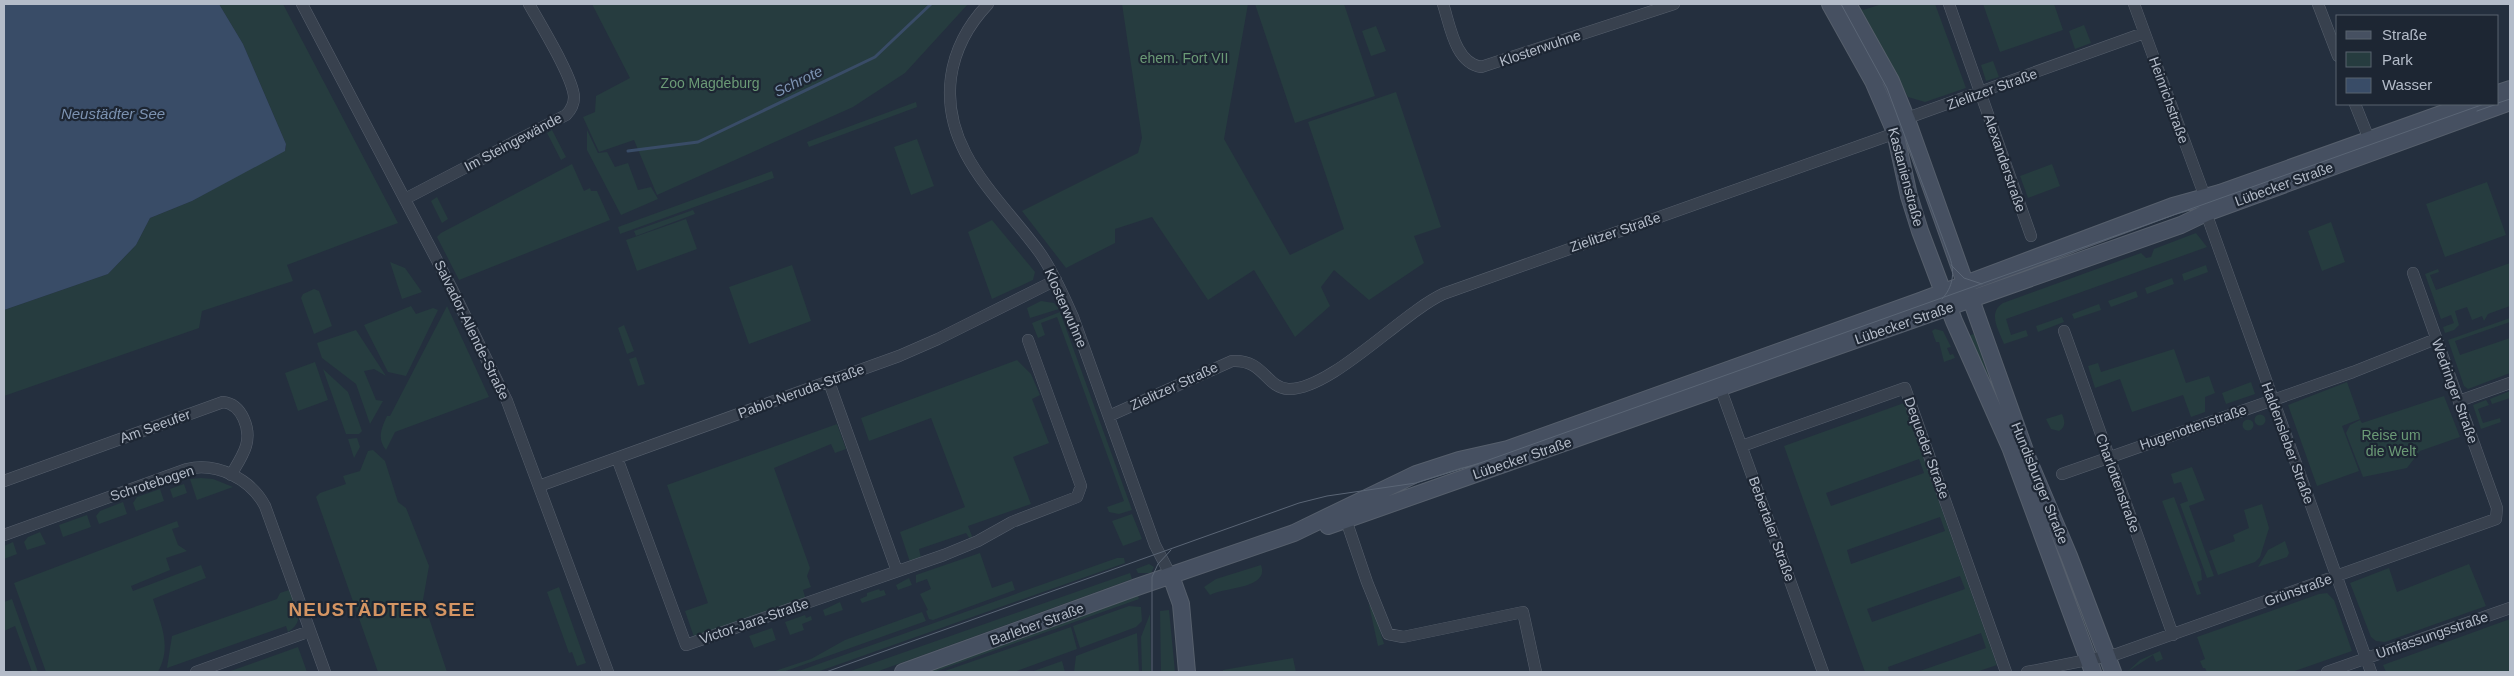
<svg xmlns="http://www.w3.org/2000/svg" width="2514" height="676" font-family="Helvetica,sans-serif">
<rect width="100%" height="100%" fill="#242f3e"/>
<!-- green -->
<path fill="#263c3f" fill-rule="evenodd" d="M219 4H283L398 223 287 265 293 281 202 311 199 328 4 396V310L108 274 136 245 150 218 192 201 286 149V144L243 44Z
M592 4H968L905 73 853 107 657 195 634 140 599 152 583 117 595 112 596 96 630 78Z
M1122 4H1248L1224 139 1290 255 1344 229 1308 122 1396 92 1441 227 1414 236 1424 263 1369 300 1334 270 1321 287 1330 306 1295 337 1254 270 1208 300 1152 217 1115 229V243L1066 268 1022 211 1138 153 1142 138Z
M1255 4H1344L1375 96 1295 123Z
M1856 4 1863 10 1882 4H1935L1966 88 1925 102 1908 97Z
M1983 4H2054L2063 30 2000 52Z
M2084 25 2091 43 2075 49 2069 31Z
M1376 26 1386 51 1371 56 1362 31Z
M1993 61 1999 77 1986 81 1981 65Z
M916 102 917 107 809 147 807 142Z
M552 130 566 157 561 160 547 133Z
M587 130 598 153 607 152 615 167 628 163 638 190 651 187 658 199 621 215 587 150Z
M917 139 934 186 911 195 894 147Z
M572 164 584 191 590 188 591 191H597L610 220 459 280 437 237 441 233Z
M2052 164 2060 186 2028 198 2020 176Z
M772 171 774 178 620 234 618 227Z
M2487 182 2506 235 2445 257 2426 204Z
M437 197 448 219 442 223 431 201Z
M693 210 695 214 636 236 634 231Z
M686 219 697 249 637 271 626 240Z
M992 220 1035 272 1033 280 992 299 968 232Z
M2331 222 2345 262 2322 271 2308 231Z
M2196 233 2207 247 2006 319 2011 335 2026 330 2028 336 2004 344C1999 331 1987 313 2003 303L2141 253 2146 258 2151 257 2154 249Z
M390 262 405 268 422 292 402 299Z
M2510 263V306L2488 314 2484 321 2482 316 2472 320 2467 307 2455 311 2459 325 2454 330 2445 333 2443 327 2454 323 2451 315 2441 319 2425 274 2438 269 2439 272 2430 275 2436 290Z
M792 265 811 321 749 344 729 287Z
M2206 265 2208 272 2184 281 2182 274Z
M2172 278 2174 284 2147 294 2145 288Z
M314 289 319 291 332 326 314 334 301 298 303 294Z
M2136 291 2138 297 2111 307 2108 301Z
M1041 301 1054 303 1059 309 1030 318 1027 308Z
M2099 304 2101 310 2074 319 2072 314Z
M411 306 416 314 433 308 438 310 406 376 388 372 364 325Z
M447 306 489 397 395 432 386 450C377 439 381 429 387 416H390Z
M1060 312 1132 510 1119 514 1109 512 1107 507 1124 501 1057 317 1041 323 1045 335 1038 338 1032 323Z
M2062 317 2064 322 2038 332 2036 326Z
M2510 318V322L2455 341 2460 355 2510 338V373L2468 389 2464 386 2448 340Z
M624 325 634 351 627 354 618 328Z
M1935 329 1943 331 1951 347 1947 348 1950 355 1953 354 1955 358 1944 362 1939 342H1936L1932 331Z
M356 330 386 376 374 369 364 371 376 400 383 401 370 424 356 384 322 358 317 343Z
M1974 334 1996 397 2008 419 2091 631 2088 632 2059 552 1967 336Z
M2174 349 2186 383 2209 376 2215 393 2205 397V412L2191 417 2183 395 2132 412 2120 379 2095 388 2088 366 2098 363 2101 372Z
M636 357 645 384 638 386 629 359Z
M1017 360 1031 374 1040 395 1032 399 1049 443 1013 457 1031 504 968 526 972 536 970 539 966 533 919 549 921 558 910 562 900 532 965 507 931 418 869 441 861 418Z
M315 362 328 400 298 411 285 373Z
M323 369 348 392 362 431 359 434H346Z
M2251 382 2255 394 2226 404 2222 393Z
M2347 382 2360 419 2342 426 2359 471 2317 486 2288 405Z
M2510 391V398L2492 404 2490 399Z
M2444 396 2460 437 2420 451 2407 468 2363 477 2346 433 2350 425 2360 420 2362 423Z
M2486 400 2489 405 2478 409 2483 423 2500 418 2501 422 2481 429 2473 405Z
M1904 403 1997 665 1976 672H1917L1986 648 1981 633 1888 667 1889 672H1865L1784 446ZM1919 459 1924 473 1831 506 1826 493ZM1940 517 1945 531 1851 564 1847 550ZM1960 576 1965 589 1872 622 1867 609Z
M2062 414C2065 421 2066 427 2059 431L2051 429 2046 419Z
M2254.5 420a5.5 5.5 0 1 1 11 0a5.5 5.5 0 1 1-11 0Z
M2242.5 425a5.5 5.5 0 1 1 11 0a5.5 5.5 0 1 1-11 0Z
M837 424 846 449 835 453 831 444 774 468 810 568 807 576 811 587 803 590 806 600 694 637 685 611 708 603 667 485Z
M357 438 360 447 354 458 348 439Z
M373 450 385 461 398 502 406 508 429 566 423 600 447 672H378L316 497 320 493 346 484 343 476 360 471 368 451Z
M2192 467 2205 500 2189 506 2214 576 2207 578 2180 504 2188 501 2181 482 2174 484 2171 474Z
M201 478 213 479 233 487 197 500 190 479Z
M184 484 187 493 173 498 170 489Z
M160 489 164 501 136 511 133 503 137 497Z
M2174 497 2201 570 2202 580 2197 582 2201 594 2197 595 2162 501Z
M123 502 127 514 99 524 96 516 100 511Z
M2262 504 2269 528 2260 557 2255 562 2218 575 2209 551 2235 541 2233 535 2249 528 2244 510Z
M1132 514 1142 539 1123 546 1112 521Z
M87 515 91 527 63 537 59 525Z
M177 521 179 527 172 529 178 545 187 551 166 558 170 570 131 586 133 591 201 565 206 578 153 599C161 625 172 646 158 672H46L14 583Z
M40 532 46 544 27 550 24 542 28 537Z
M2285 541 2289 553 2287 557 2258 567 2268 550Z
M13 542 17 554 4 559V546Z
M980 553 992 588 1012 581 1015 590 933 620 929 619 926 611 928 610 920 594 931 589 927 579 916 583V575Z
M1117 558H1124L1125 563 817 672H796Z
M1149 564 1154 567 1151 573H1138L1136 569Z
M2469 564 2486 606 2385 642 2376 641 2371 637 2350 583 2389 568 2397 592Z
M1261 565C1270 589 1225 587 1210 595L1204 587 1216 579Z
M1130 573 1132 579 876 672H848Z
M909 578 912 585 898 590 896 585Z
M559 587 586 663 577 666 572 652 569 653 547 592Z
M879 589 880 591 884 590 886 595 862 603 860 599 867 596V593Z
M289 590C295 607 307 620 288 632L286 626 167 668 172 636 277 599 280 593Z
M2327 593 2334 600 2352 651 2292 672H2207L2205 668H2203L2200 661 2205 659 2197 637 2319 594Z
M1138 596 1139 599 934 672H922Z
M12 599 38 672H32L15 626 4 631V602Z
M840 602 843 610 825 616 823 610Z
M1372 604 1384 644 1378 646 1369 605Z
M1129 606 1141 607 1142 621 1136 627 1080 648 1073 626Z
M1169 610 1175 672H1161L1160 611Z
M922 612 926 621 783 672H772L811 659 845 640Z
M1150 614 1151 672H1142L1141 637Z
M805 615 806 618 811 616 812 620 802 624 804 630 790 635 785 622Z
M2510 619V672H2386L2383 665Z
M1071 627 1077 649 1014 672H942Z
M772 628 776 640 754 648 749 636Z
M1137 633 1139 672H1074L1076 656Z
M298 647 307 672H228Z
M2160 651 2163 659 2156 662 2153 655 2127 672 2140 660Z
M1293 658 1296 672H1223V670Z
M1062 661 1065 672H1031Z"/>
<!-- water -->
<path fill="#394c67" d="M4 4H219L243 44 286 144 285 151 192 201 150 218 136 245 108 274 4 310Z"/>
<g fill="none" stroke-linecap="round" stroke-linejoin="round">
<!-- stream -->
<path stroke="#394c67" stroke-width="3" d="M628 151 698 142 875 57 931 4"/>
<defs>
<path id="street" d="M302 4 451 287 507 401 608 672
M988 4C969 24 955 49 951 77 941 151 1000 198 1040 253 1054 273 1063 295 1073 317L1155 545 1171 576
M1443 4C1450 25 1455 63 1481 67L1674 4
M1949 4 2031 236
M2134 4 2205 197
M2318 4 2338 56
M2355 104 2369 139
M405 199 566 115C571 110 574 104 574 97 573 77 540 24 529 4
M2206 213 2371 672
M2064 331 2173 635
M829 382 897 571
M1720 387 1823 672
M2459 401 2510 383
M1109 416 1232 361C1264 359 1265 387 1288 389 1330 391 1402 313 1443 294L1890 135 1913 116 2144 33
M1742 446 1905 388 2006 672
M617 458 686 645 944 555 978 541 1012 522 1077 497 1081 486 1028 340
M2062 474 2353 372 2436 339
M4 481 223 402C242 404 251 429 246 446 243 456 236 466 231 475
M539 486 899 356 938 339 1056 280
M1346 520 1367 582 1388 634 1403 637 1523 612 1536 672
M4 535 187 469C217 462 251 479 265 506L325 672
M196 672 310 631
M2027 672 2117 654 2496 519 2497 508 2413 273
M2327 672 2510 608"/>
<path id="secondary" d="M1830 4 1873 81 1895 132 1909 196 1920 231 1954 321 2010 447 2093 672
M1848 4 1891 81 1907 120 2028 459 2069 556 2113 672
M2498 93 2510 89
M1328 526 2181 225 2206 213 2510 102
M1171 576 1181 604 1187 672
M903 672 1137 587 1294 533 1416 474 1459 460 1508 449 1920 301 2173 206 2220 193 2469 104"/>
</defs>
<!-- street casing -->
<use href="#street" stroke="#565f6c" stroke-width="12"/>
<!-- secondary casing -->
<use href="#secondary" stroke="#565f6c" stroke-width="18"/>
<!-- street -->
<use href="#street" stroke="#38414e" stroke-width="11"/>
<!-- secondary -->
<use href="#secondary" stroke="#465061" stroke-width="16"/>
<!-- tram -->
<path stroke="#5a6575" stroke-width="1" d="M1841 4 1887 88 1950 258C1955 273 1953 287 1942 299
M2498 103 2510 99
M2477 111 2497 104
M1951 265 1964 278 1982 284
M826 672 1299 503 1327 496 1416 483 1483 462 2484 104
M1152 672V577L1158 564 1171 550"/>
</g>
<g text-anchor="middle" dominant-baseline="central" stroke-width="4.5" stroke-linejoin="round" paint-order="stroke">
<!-- street labels -->
<g font-size="14" fill="#b4bcc9" stroke="#1d2633">
<text transform="translate(1540 48) rotate(-19)">Klosterwuhne</text>
<text transform="translate(1992 89) rotate(-20)">Zielitzer Straße</text>
<text transform="translate(2169 100) rotate(70)">Heinrichstraße</text>
<text transform="translate(513 142) rotate(-28)">Im Steingewände</text>
<text transform="translate(2005 163) rotate(71)">Alexanderstraße</text>
<text transform="translate(1906 177) rotate(75)">Kastanienstraße</text>
<text transform="translate(2284 184) rotate(-20)">Lübecker Straße</text>
<text transform="translate(1615 232) rotate(-19)">Zielitzer Straße</text>
<text transform="translate(1066 308) rotate(66)">Klosterwuhne</text>
<text transform="translate(1904 323) rotate(-19)">Lübecker Straße</text>
<text transform="translate(472 330) rotate(64)">Salvador-Allende-Straße</text>
<text transform="translate(1174 386) rotate(-25)">Zielitzer Straße</text>
<text transform="translate(801 391) rotate(-20)">Pablo-Neruda-Straße</text>
<text transform="translate(2455 391) rotate(70)">Wedringer Straße</text>
<text transform="translate(155 426) rotate(-20)">Am Seeufer</text>
<text transform="translate(2193 427) rotate(-19)">Hugenottenstraße</text>
<text transform="translate(2288 443) rotate(70)">Haldensleber Straße</text>
<text transform="translate(1927 448) rotate(70)">Dequeder Straße</text>
<text transform="translate(1522 458) rotate(-19)">Lübecker Straße</text>
<text transform="translate(152 483) rotate(-18)">Schrotebogen</text>
<text transform="translate(2040 483) rotate(68)">Hundisburger Straße</text>
<text transform="translate(2118 483) rotate(70)">Charlottenstraße</text>
<text transform="translate(1772 529) rotate(70)">Bebertaler Straße</text>
<text transform="translate(2298 590) rotate(-20)">Grünstraße</text>
<text transform="translate(754 621) rotate(-19)">Victor-Jara-Straße</text>
<text transform="translate(1037 624) rotate(-20)">Barleber Straße</text>
<text transform="translate(2432 635) rotate(-19)">Umfassungsstraße</text>
</g>
<!-- park labels -->
<g font-size="14" fill="#6b9a76" stroke="#1d2633">
<text x="1184" y="58">ehem. Fort VII</text>
<text x="710" y="83">Zoo Magdeburg</text>
<text x="2391" y="435">Reise um<tspan x="2391" dy="16">die Welt</tspan></text>
</g>
<!-- water labels -->
<g font-size="15" font-style="italic" fill="#7c92b1" stroke="#1d2633">
<text transform="translate(798 81) rotate(-26)">Schrote</text>
<text x="113" y="113">Neustädter See</text>
</g>
<!-- district labels -->
<g font-size="19" font-weight="bold" letter-spacing="1" fill="#d59563" stroke="#1d2633">
<text x="382" y="609">NEUSTÄDTER SEE</text>
</g>
</g>
<!-- border -->
<rect width="2514" height="676" fill="none" stroke="#b4bcc9" stroke-width="10"/>
<!-- legend -->
<rect x="2336" y="15" width="162" height="90" fill="#1d2633" stroke="#59626f"/>
<rect x="2346" y="31" width="25" height="8" fill="#465061" stroke="#59626f"/>
<text x="2382" y="40" font-size="15" fill="#b4bcc9">Straße</text>
<rect x="2346" y="52" width="25" height="15" fill="#263c3f" stroke="#59626f"/>
<text x="2382" y="65" font-size="15" fill="#b4bcc9">Park</text>
<rect x="2346" y="78" width="25" height="15" fill="#394c67" stroke="#59626f"/>
<text x="2382" y="90" font-size="15" fill="#b4bcc9">Wasser</text>
</svg>
